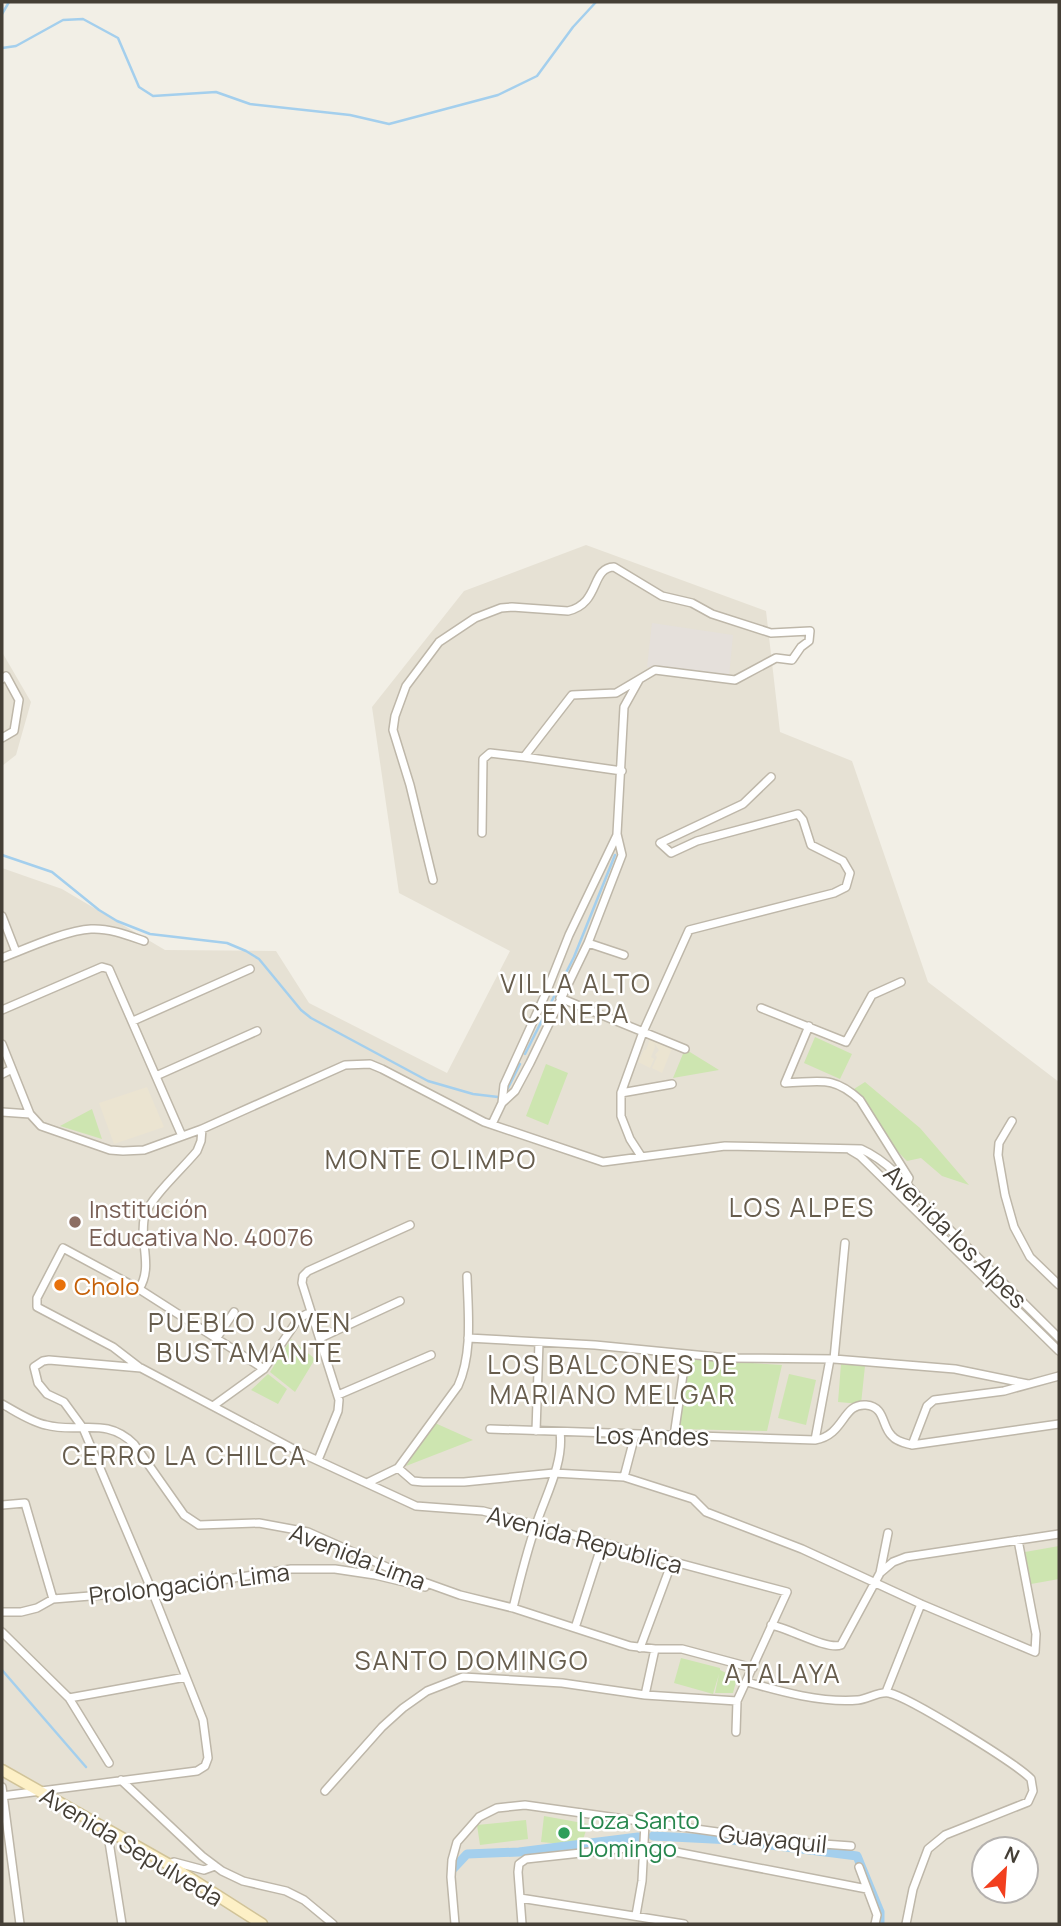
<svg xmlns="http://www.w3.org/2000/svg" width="1061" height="1926" font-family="Manrope,sans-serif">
<rect width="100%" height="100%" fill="#f2efe6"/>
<!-- residential -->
<path fill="#e6e1d4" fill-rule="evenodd" d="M586 545 766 611 780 732 852 761 928 982 1059 1082V1924H2V868L62 889 165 950 276 951 309 1003 447 1073 510 951 399 893 372 707 464 591ZM984 1849H1026V1891H984Z
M2 652 31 702 16 755 2 766Z"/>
<!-- industrial -->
<path fill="#e5e0db" d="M652 623 733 635 729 676 647 667Z"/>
<!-- education -->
<path fill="#ebe4d1" d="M650 1039 672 1048 662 1073 652 1068 657 1057 655 1055 659 1050 654 1043 655 1047 651 1057 654 1059 650 1068 638 1062 644 1050H646Z
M147 1087 164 1127 114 1144 99 1103Z"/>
<!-- green -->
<path fill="#cde5b0" d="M815 1037 852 1054 840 1079 804 1063Z
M685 1049 719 1070 673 1078Z
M546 1064 568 1073 548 1125 526 1116Z
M865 1082 920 1128 969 1185 942 1176 921 1158 907 1161 895 1149 854 1089Z
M92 1109 102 1139 60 1126Z
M291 1339 315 1359 295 1392 270 1372Z
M688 1359 782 1365 767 1431 679 1429Z
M841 1364 865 1366 861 1404 838 1402Z
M268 1374 287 1389 278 1404 251 1390Z
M789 1374 816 1380 806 1425 778 1418Z
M435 1423 473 1440 406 1466Z
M1059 1546V1579L1031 1584 1025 1552Z
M681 1658 720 1668V1670L737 1678 733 1693H715L719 1674 713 1694 674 1683Z
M544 1816 588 1824 581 1846 541 1842Z
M526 1820 528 1839 480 1845 477 1825Z"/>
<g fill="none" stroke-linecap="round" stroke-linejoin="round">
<!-- stream -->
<path stroke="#a4cfed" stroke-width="2.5" d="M2 14 9 2
M2 48 16 46 63 20 83 19 118 38 139 87 153 96 216 92 250 104 350 115 389 124 498 95 537 76 573 27 596 2
M2 855 52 872 99 910 117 921 150 934 227 943 246 951 259 959 301 1010 311 1018 428 1081 473 1094 498 1097
M525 1054 574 957 615 855
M508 1088 520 1064
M2 1670 86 1767"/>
<!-- canal -->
<path stroke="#a4cfed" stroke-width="9" d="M653 1836 732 1840 857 1856 880 1912V1924
M452 1870 467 1854 519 1852 638 1837"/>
<defs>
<path id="street" d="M2 679 6 676 19 700 14 731 2 738
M482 833 483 759 490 753 524 757
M433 880 410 785 393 730 395 716 406 686 439 642 475 618 501 608 512 607 568 611C601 603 590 568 614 567L662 596 692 603 712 614 771 633 810 631 809 641 801 647 792 660 776 658 735 680 655 670 616 693 572 695 524 757 622 771
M2 916 16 952
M588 943 624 955
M2 958C25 949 67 930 91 929 109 928 127 935 144 941
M560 998 685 1049
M761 1008 846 1042 872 995 901 982
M2 1010 102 967 109 969 182 1136
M133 1021 250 969
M809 1026 785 1083C820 1082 833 1075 860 1100L909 1178 907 1183
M2 1044 30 1114 41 1126 110 1150 123 1151 144 1150 202 1129 345 1065 370 1064 382 1069 484 1122 603 1162 725 1146 861 1149C888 1161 908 1185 927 1207L1059 1338
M2 1074 12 1069
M156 1076 257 1031
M621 1093 672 1084
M502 1103 504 1085 546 993 569 935 617 835
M2 1112 30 1114
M1012 1121 999 1143 998 1155 1005 1195 1014 1227 1030 1257 1059 1285
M492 1124 502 1103 515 1091 530 1063 588 943 622 855 617 834 624 707 639 680
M850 1150 860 1156 1059 1351
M641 1156 630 1139 621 1116V1093L643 1032 689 930 834 893 846 887 850 873 843 861 811 845 803 820 798 814 697 841 671 853 660 843 743 804 771 777
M139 1289C154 1266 138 1240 145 1215 150 1198 185 1166 197 1151L201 1141 202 1129
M320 1338 400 1301
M468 1338 595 1345 727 1358 834 1359 955 1369 1028 1384
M216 1339 234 1312
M834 1359 845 1243
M139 1367 113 1347 37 1307V1298L63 1248 139 1289 264 1369
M338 1395 431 1355
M2 1404C15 1411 31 1422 46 1425 80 1434 105 1416 134 1444L184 1515 199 1525 259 1523 308 1532 407 1576 460 1595 513 1608 630 1646 655 1649H682L753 1668
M213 1406 264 1369 299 1318 311 1312
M490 1429 815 1440C845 1435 842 1403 866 1405 886 1407 881 1426 892 1436 897 1442 905 1443 912 1445L1059 1424
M536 1431 539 1342
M674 1436 686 1354
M815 1440 830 1359
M912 1445 927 1406 934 1400 1004 1391 1059 1376
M318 1460 338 1411 339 1400 302 1283 303 1276 308 1271 410 1225
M398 1468 413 1481 423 1482H464L554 1473 624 1477 693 1499 706 1512 802 1549 921 1604 1035 1652 1036 1634 1018 1540
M398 1468 458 1386C473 1353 468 1312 467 1276
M624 1477 635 1435
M367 1483 398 1468
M2 1505 25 1503 53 1599
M880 1573 893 1562 906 1557 1059 1534
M513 1608C520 1579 527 1550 537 1522 546 1495 564 1462 560 1432
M2 1612H21L37 1608 53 1599 152 1591 291 1569H335L375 1575 425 1587
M771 1625C789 1628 826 1650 841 1645L880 1573 888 1533
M575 1628 602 1544
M2 1632 69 1698 109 1763
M640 1648 672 1562
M747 1682C782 1692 822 1703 858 1700 868 1699 879 1691 889 1693 909 1697 1017 1764 1031 1779L1033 1791 1028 1802 945 1835 928 1849 913 1889 906 1924
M886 1692 921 1604
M645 1695 655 1649
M69 1698 186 1677
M121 1780 202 1856 222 1871 243 1881 286 1891 304 1900 333 1924
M2 1787 20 1924
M325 1791 382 1727 403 1708 427 1691 463 1677 562 1683 645 1695 737 1701
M2 1796 197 1771 205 1766 208 1758 203 1720 152 1591 83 1428 64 1402 47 1394 38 1383 34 1367 43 1361 49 1360 141 1368 299 1452 416 1506 483 1511 787 1592 737 1701 736 1732
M107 1829 122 1924
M168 1864 174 1862 204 1870 215 1866
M859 1867 877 1915 875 1924
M520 1898 684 1924
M636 1915 642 1881 645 1823
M455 1924 451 1877 452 1860 457 1842 479 1817 497 1808 525 1805 782 1841 851 1846
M522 1924 518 1872 519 1864 526 1859 645 1846 867 1889"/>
<path id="secondary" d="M2 1770 168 1864 262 1924"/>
</defs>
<!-- street casing -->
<use href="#street" stroke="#beb7a9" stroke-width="10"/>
<!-- secondary casing -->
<use href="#secondary" stroke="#d1c398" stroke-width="13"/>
<!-- street -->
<use href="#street" stroke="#fff" stroke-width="7"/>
<!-- secondary -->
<use href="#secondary" stroke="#fdf0c6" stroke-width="10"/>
</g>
<!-- markers -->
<circle fill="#8d6e63" stroke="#fff" stroke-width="2.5" cx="75" cy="1222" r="7"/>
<circle fill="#e8710a" stroke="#fff" stroke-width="2.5" cx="60" cy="1285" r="7"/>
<circle fill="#2e9e5b" stroke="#fff" stroke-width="2.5" cx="564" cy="1833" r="7"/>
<g text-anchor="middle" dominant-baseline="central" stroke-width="5" stroke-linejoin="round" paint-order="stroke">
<!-- education labels -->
<g font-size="24" fill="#785e54" stroke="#fff" text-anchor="start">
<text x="89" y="1208">Institución<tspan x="89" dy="28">Educativa No. 40076</tspan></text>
</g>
<!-- street labels -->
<g font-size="24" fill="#453f36" stroke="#fff">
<text transform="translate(956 1236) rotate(45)">Avenida los Alpes</text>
<text transform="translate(652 1435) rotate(1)">Los Andes</text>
<text transform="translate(585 1539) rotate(15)">Avenida Republica</text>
<text transform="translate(358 1556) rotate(21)">Avenida Lima</text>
<text transform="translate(189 1583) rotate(-7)">Prolongación Lima</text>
<text transform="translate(773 1838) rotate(6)">Guayaquil</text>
<text transform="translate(132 1846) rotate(31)">Avenida Sepulveda</text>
</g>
<!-- food labels -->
<g font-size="24" fill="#c56008" stroke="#fff" text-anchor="start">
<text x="74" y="1285">Cholo</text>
</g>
<!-- leisure labels -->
<g font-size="24" fill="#27864d" stroke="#fff" text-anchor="start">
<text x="578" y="1819">Loza Santo<tspan x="578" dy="28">Domingo</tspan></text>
</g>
<!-- neighbourhood labels -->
<g font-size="26" letter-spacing="2" fill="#675d4d" stroke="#fff">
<text x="576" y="983">VILLA ALTO<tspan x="576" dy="30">CENEPA</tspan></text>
<text x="431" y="1159">MONTE OLIMPO</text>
<text x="802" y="1207">LOS ALPES</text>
<text x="250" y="1322">PUEBLO JOVEN<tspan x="250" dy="30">BUSTAMANTE</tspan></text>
<text x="613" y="1364">LOS BALCONES DE<tspan x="613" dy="30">MARIANO MELGAR</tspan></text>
<text x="185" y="1455">CERRO LA CHILCA</text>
<text x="472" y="1660">SANTO DOMINGO</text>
<text x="783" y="1673">ATALAYA</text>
</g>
</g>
<!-- border -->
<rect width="1061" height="1926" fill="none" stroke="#453f36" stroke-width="7"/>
<!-- north arrow -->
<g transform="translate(1005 1870) rotate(25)"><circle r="33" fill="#ffffff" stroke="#b5b2af" stroke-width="2"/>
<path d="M0-5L12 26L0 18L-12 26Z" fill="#f23f1e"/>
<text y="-10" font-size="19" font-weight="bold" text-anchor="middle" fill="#453f36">N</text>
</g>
</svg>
